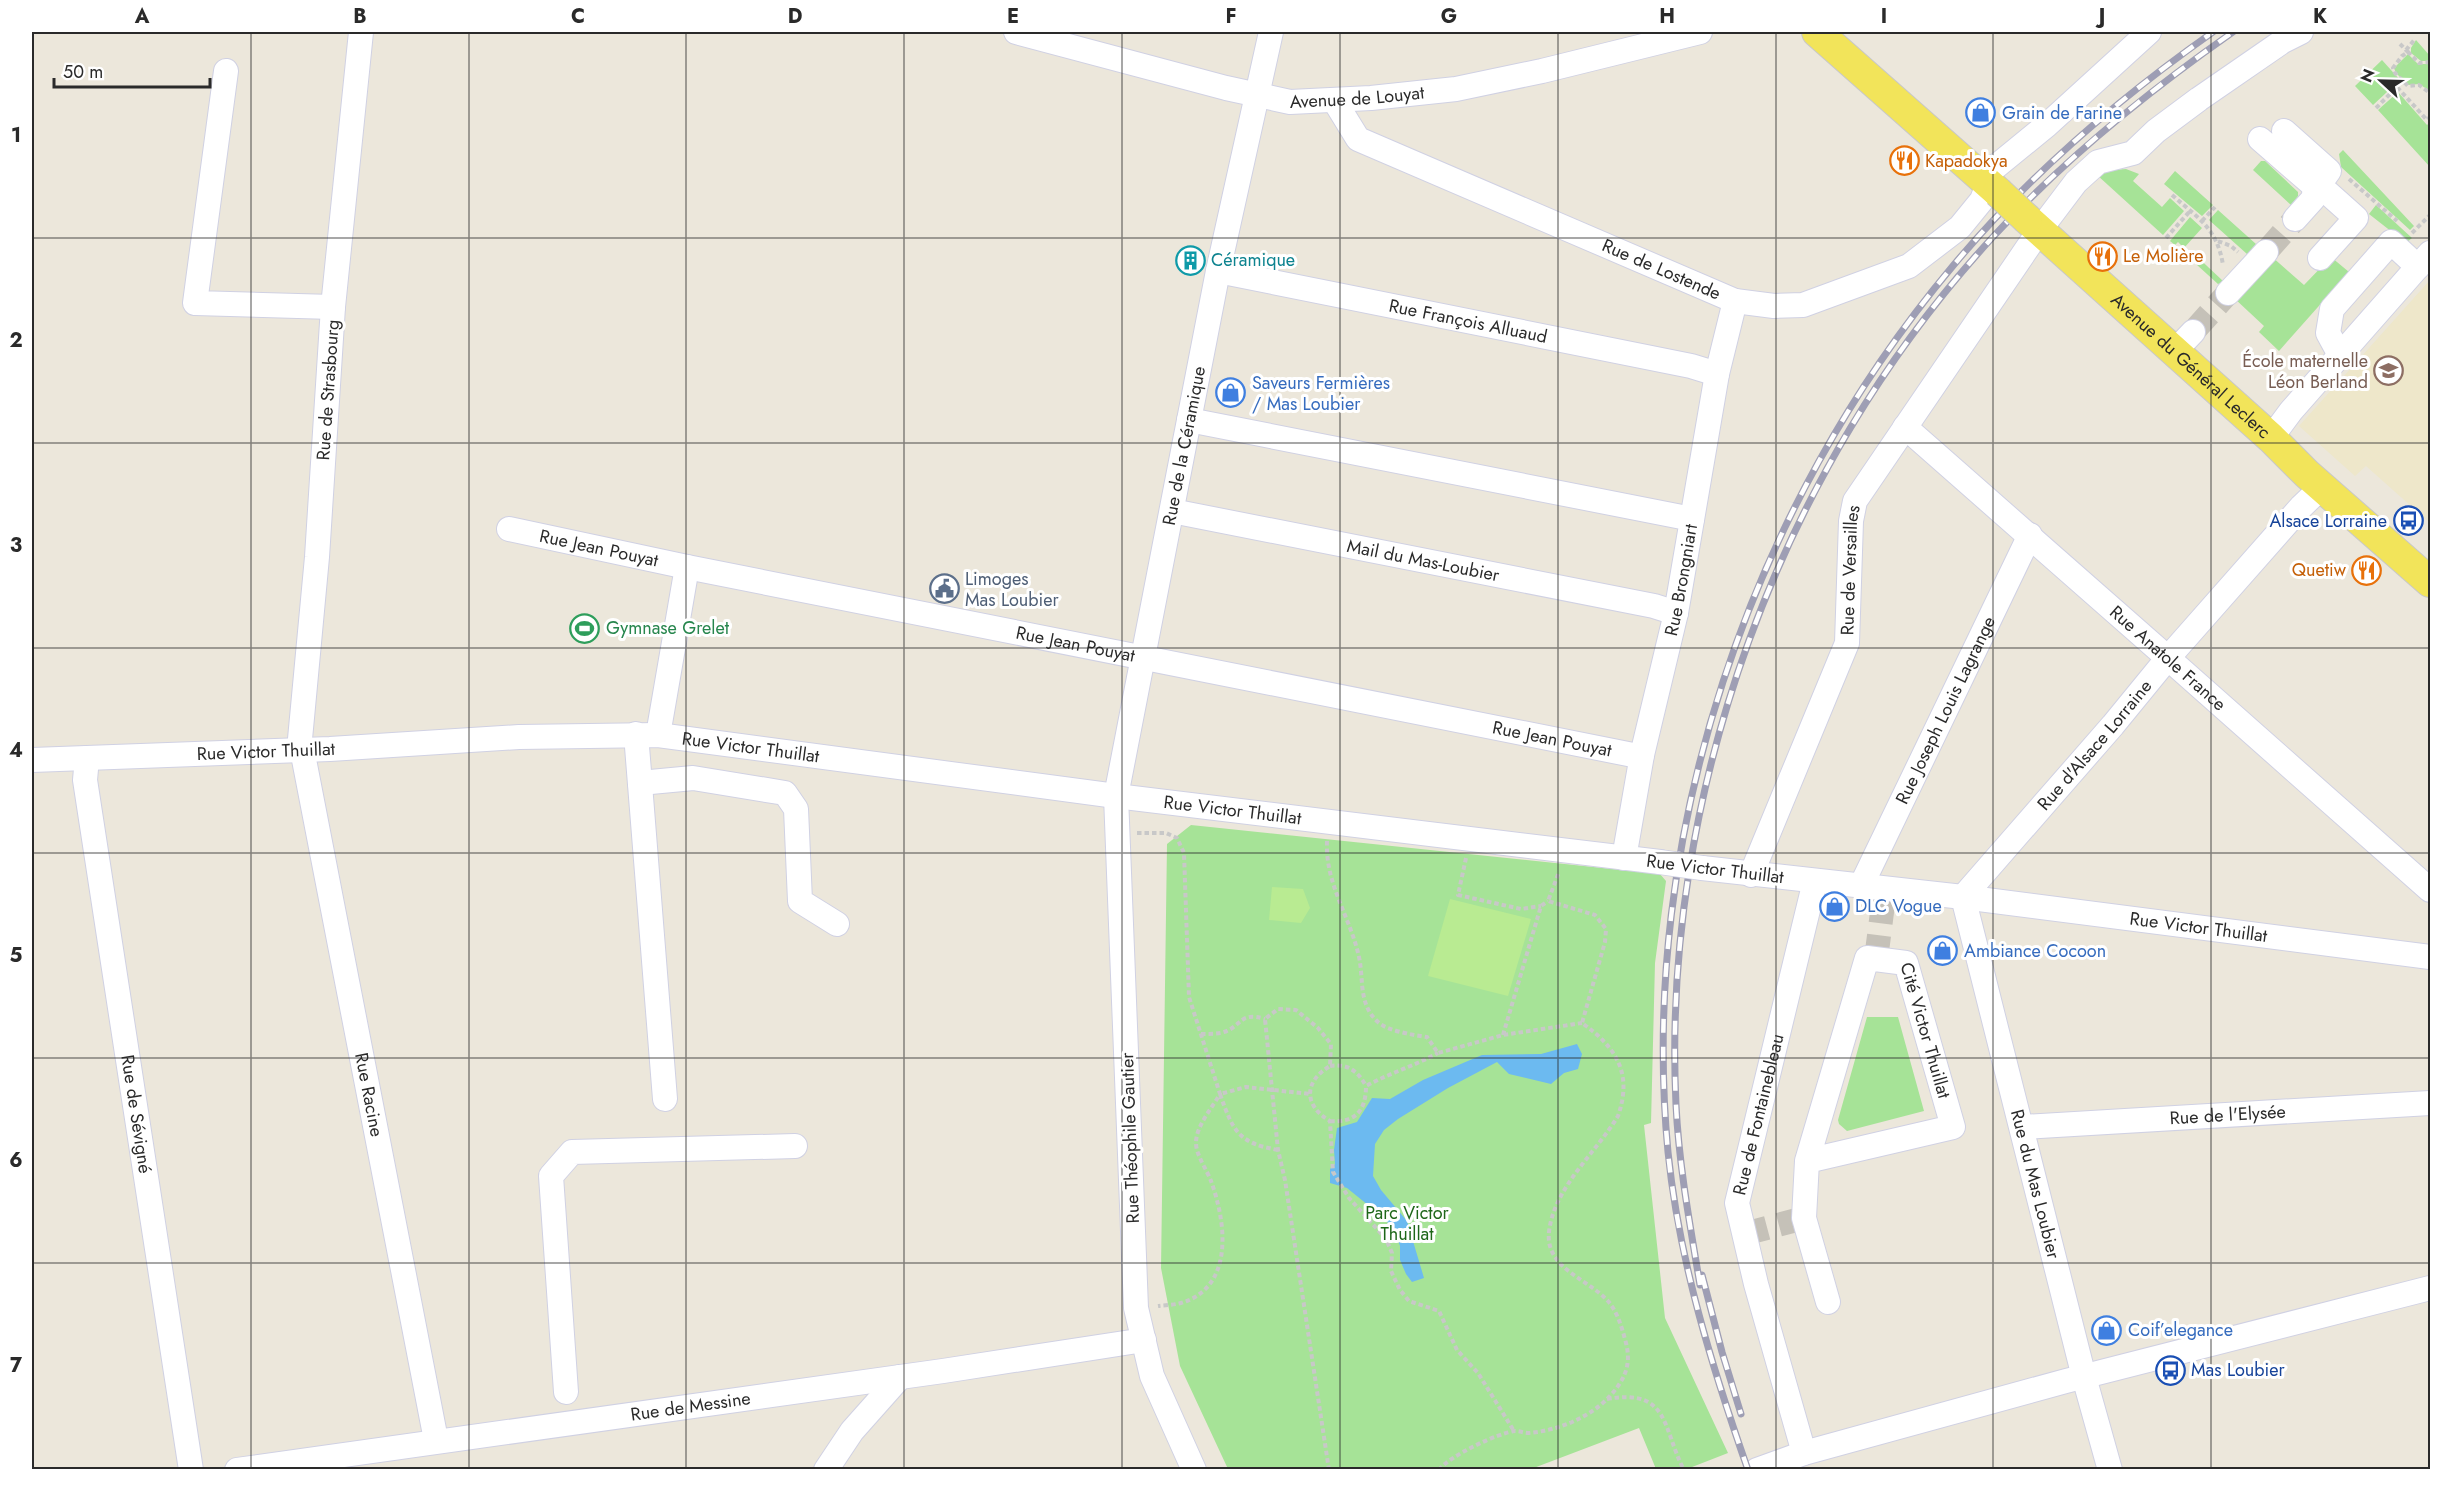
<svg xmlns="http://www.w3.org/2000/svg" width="2462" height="1501" font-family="Jost,sans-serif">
<rect width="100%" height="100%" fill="#ece7db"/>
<!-- education -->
<path fill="#eee7ca" d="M2430 280V523L2366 466 2355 476 2299 426Z"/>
<!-- green -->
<path fill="#a6e397" d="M2416 40 2430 56V61H2421L2411 53V48Z
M2408 54 2418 64H2430V91L2419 84 2408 85 2396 73 2394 68Z
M2382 60 2400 80 2373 105 2355 86Z
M2398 92 2427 125 2430 122V167L2378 110Z
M2343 150 2414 226 2410 230 2341 167 2339 154Z
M2261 161H2265L2298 192V196L2291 205 2253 170Z
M2126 169 2139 174 2133 181 2162 207 2170 198 2184 211 2163 235 2097 175 2113 170Z
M2175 171 2213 205 2202 216 2164 184Z
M2376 205 2412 238 2406 243 2369 214Z
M2218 210 2256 244 2247 254 2209 220Z
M2190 217 2202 228 2184 248 2178 242 2175 245 2170 241Z
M2190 250 2223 281 2218 284 2186 255Z
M2271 256 2304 285 2331 257 2349 272 2279 351 2259 332 2264 326 2234 298Z
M1191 825 1660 874 1666 881 1655 963 1651 1123 1644 1125 1665 1318 1728 1453 1687 1469H1656L1639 1428 1531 1469H1228L1180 1366 1161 1268 1167 844Z
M1867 1017H1898L1924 1111 1847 1131 1839 1124 1838 1120Z"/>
<!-- pitch -->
<path fill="#b9eb92" d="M1272 887 1303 889 1310 908 1301 923 1269 920Z
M1450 899 1531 919 1508 996 1428 976Z"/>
<!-- water -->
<path fill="#6cbaf0" d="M1577 1044 1582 1054 1578 1069 1564 1073 1551 1084 1509 1074 1497 1062 1448 1088 1398 1119 1384 1130 1375 1144 1373 1176 1381 1190 1407 1221 1424 1278 1412 1282 1406 1274 1400 1260V1246L1395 1232 1384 1218 1347 1188 1330 1183V1169L1335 1164 1334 1150 1337 1128 1357 1122 1372 1098 1390 1099 1423 1080 1482 1055 1541 1054Z"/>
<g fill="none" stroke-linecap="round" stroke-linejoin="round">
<!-- minor-tunnel -->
<path stroke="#c5c1b8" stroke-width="24" stroke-dasharray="24 12" stroke-linecap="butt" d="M2266 252 2295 219
M2193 332 2228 293
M1876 959 1885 889
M1744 1234 1804 1218"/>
<defs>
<g id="minor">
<path id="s1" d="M361 32 333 307 317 557 300 739 436 1440"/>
<path id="s2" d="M1016 32 1226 88 1290 102 1371 98 1456 89 1542 71 1700 32"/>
<path d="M226 71 195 303 333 307"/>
<path id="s3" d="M1334 100 1358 139 1735 301 1774 306 1803 305 1909 266 1960 227 1982 200 1988 184"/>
<path d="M2260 139 2313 185H2319L2329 171 2284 131"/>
<path d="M1982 178 2047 125 2149 32"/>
<path d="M2319 185 2356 218 2320 258"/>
<path d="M2295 219 2313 199 2316 186"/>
<path id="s4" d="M1218 271 1691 366 1717 374"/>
<path d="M2228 293 2266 252"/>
<path d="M2174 352 2193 332"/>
<path d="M2340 355 2328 333 2332 309 2391 242 2418 267"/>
<path d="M1189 420 1692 519"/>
<path id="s5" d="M1905 427C2081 581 2255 735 2430 890"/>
<path d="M2271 438 2291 411 2430 253"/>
<path id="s6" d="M1172 511 1654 606 1676 613"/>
<path id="s7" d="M509 529 687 567 1633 755H1642"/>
<path d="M636 734 665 1099"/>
<path d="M658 735 687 567"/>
<path id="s8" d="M87 758 85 780 191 1470"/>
<path id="s9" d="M32 760 330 749 519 737 658 735 1116 796 1660 862"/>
<path d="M640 783 693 778 785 793 796 809 800 901 837 924"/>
<path id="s10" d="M1624 858 1642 755 1676 613 1717 374 1735 301"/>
<path id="s11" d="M1702 868 1963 897 2430 957"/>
<path id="s12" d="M1751 875 1847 643 1851 521 1855 501 2039 231 2076 182 2098 162 2133 153 2156 131 2199 99 2283 41 2301 32"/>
<path id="s13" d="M1861 886 2030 535"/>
<path id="s14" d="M1963 897 2084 1377 2110 1470"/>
<path id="s15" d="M1963 897 2113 725 2167 659 2301 507 2323 486"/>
<path id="s16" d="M2022 1127 2430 1103"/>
<path id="s17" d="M1807 1161 1867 958 1906 963 1953 1127 1807 1161 1804 1218 1828 1302"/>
<path d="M566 1392 551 1176 572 1152 795 1146"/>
<path id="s18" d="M1804 1453 1756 1284 1737 1203 1815 881"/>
<path id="s19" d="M237 1470 943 1371 1144 1340"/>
<path d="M826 1470 852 1431 900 1377"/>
<path id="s20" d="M1194 1470 1152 1376 1136 1308 1116 796 1218 271 1271 32"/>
<path d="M1757 1470 1804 1453 2066 1381 2430 1288"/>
</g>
<g id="major">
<path d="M1817 32 1998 192"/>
<path id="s21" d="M2027 219 2271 438 2307 474 2430 582"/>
</g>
</defs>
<!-- minor casing -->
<use href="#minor" stroke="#d0d1e3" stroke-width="26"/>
<!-- major casing -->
<use href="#major" stroke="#c8c8c8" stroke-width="32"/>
<!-- path -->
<path stroke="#c8c8c8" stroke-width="4" stroke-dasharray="4.5 3" stroke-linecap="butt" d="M2400 44 2408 52
M2406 50 2415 39
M2430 62 2419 63 2408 52 2402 56 2393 68 2395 73 2408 86 2419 85 2430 93
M2376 108 2397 87 2427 120 2430 117
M2349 179 2397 221
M2172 195C2199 219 2217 228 2223 265
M2202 221 2215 207
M2412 233 2430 215
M2166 238 2190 211
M2218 241 2231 246 2238 252
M1137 833H1166L1177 838 1184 853 1189 997 1220 1094C1212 1108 1196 1126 1196 1143 1196 1155 1207 1170 1211 1181 1226 1222 1235 1287 1181 1303 1174 1305 1165 1305 1158 1306
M1327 841C1325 884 1350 916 1359 957 1364 980 1358 1004 1378 1022 1387 1031 1414 1035 1427 1037L1438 1053 1503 1035 1582 1023
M1466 858 1458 895 1521 909 1541 906
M1201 1034C1208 1034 1215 1034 1221 1033 1243 1027 1238 1011 1265 1019
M1503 1035 1541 906 1548 901
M1330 1066C1347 1063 1358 1071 1366 1086
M1330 1121C1356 1123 1366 1110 1366 1086 1390 1073 1414 1066 1438 1053
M1278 1150C1238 1143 1233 1131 1220 1094L1246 1087 1310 1094
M1607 1399C1670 1388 1662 1428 1684 1470
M1329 1470 1285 1180 1278 1150 1265 1019 1278 1009 1296 1010 1318 1028 1331 1044 1330 1066C1303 1082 1304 1106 1330 1121L1333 1172 1349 1198 1386 1239 1392 1253 1391 1271 1400 1290 1409 1301 1439 1311 1457 1350 1478 1373 1514 1431
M1439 1470C1449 1456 1498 1433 1515 1431 1520 1431 1524 1433 1529 1433 1562 1430 1599 1414 1618 1386 1628 1372 1630 1359 1626 1343 1622 1328 1618 1313 1608 1301 1588 1279 1545 1268 1549 1232 1554 1187 1596 1153 1618 1116 1633 1073 1616 1047 1582 1023L1605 942 1606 929 1595 915 1548 901 1559 872"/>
<!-- minor -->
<use href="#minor" stroke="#fff" stroke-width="24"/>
<!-- major -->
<use href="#major" stroke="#f2e45a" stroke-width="30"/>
<defs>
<path id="rail" d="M1702 1275 1722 1352 1741 1414
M1700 1285C1690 1225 1679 1166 1676 1105 1661 793 1780 469 1991 239 2063 160 2146 93 2233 32
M1748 1470C1712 1367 1679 1261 1668 1152 1638 837 1750 508 1952 267 2027 177 2118 99 2213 32"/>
</defs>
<!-- rail casing -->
<use href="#rail" stroke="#9e9eb4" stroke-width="7"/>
<!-- rail -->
<use href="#rail" stroke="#fff" stroke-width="4.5" stroke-dasharray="14" stroke-linecap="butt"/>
<defs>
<path id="minor-bridge" d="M1660 862 1702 868"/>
<path id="major-bridge" d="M1998 192 2027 219"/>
</defs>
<!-- minor-bridge casing -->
<use href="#minor-bridge" stroke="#d0d1e3" stroke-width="26" stroke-linecap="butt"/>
<!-- major-bridge casing -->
<use href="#major-bridge" stroke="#c8c8c8" stroke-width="32" stroke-linecap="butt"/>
<!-- minor-bridge -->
<use href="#minor-bridge" stroke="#fff" stroke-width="24"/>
<!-- major-bridge -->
<use href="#major-bridge" stroke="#f2e45a" stroke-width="30"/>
</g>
<!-- grid -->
<path fill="none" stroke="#2a2a2a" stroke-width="1.5" stroke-opacity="0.55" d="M251 32V1470M469 32V1470M686 32V1470M904 32V1470M1122 32V1470M1340 32V1470M1558 32V1470M1776 32V1470M1993 32V1470M2211 32V1470M32 238H2430M32 443H2430M32 648H2430M32 853H2430M32 1058H2430M32 1263H2430"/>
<!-- icons -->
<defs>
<symbol id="shop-ring" viewBox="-11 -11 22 22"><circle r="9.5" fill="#fff" stroke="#3f7fe0" stroke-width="1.5"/><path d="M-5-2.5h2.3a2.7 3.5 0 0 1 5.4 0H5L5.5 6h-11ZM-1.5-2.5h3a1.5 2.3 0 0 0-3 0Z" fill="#3f7fe0"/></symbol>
<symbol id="restaurant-ring" viewBox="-11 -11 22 22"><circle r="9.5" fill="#fff" stroke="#e8710a" stroke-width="1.5"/><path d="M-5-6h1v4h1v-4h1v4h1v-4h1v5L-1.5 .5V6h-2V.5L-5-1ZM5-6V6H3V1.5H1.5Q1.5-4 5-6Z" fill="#e8710a"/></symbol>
<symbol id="building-ring" viewBox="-11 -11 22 22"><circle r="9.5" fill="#fff" stroke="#0f9aa8" stroke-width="1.5"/><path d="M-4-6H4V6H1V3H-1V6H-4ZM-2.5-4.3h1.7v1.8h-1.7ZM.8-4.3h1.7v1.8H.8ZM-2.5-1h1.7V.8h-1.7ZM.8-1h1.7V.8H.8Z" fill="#0f9aa8"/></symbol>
<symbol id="school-ring" viewBox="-11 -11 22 22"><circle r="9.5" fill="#fff" stroke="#8d6e63" stroke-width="1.5"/><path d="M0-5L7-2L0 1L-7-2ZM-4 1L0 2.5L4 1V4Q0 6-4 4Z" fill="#8d6e63"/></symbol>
<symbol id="bus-ring" viewBox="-11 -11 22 22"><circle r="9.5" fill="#fff" stroke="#1a4fb4" stroke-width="1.5"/><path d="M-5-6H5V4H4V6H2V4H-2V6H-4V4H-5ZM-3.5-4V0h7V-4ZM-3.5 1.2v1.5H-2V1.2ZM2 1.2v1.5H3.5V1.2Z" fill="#1a4fb4"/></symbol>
<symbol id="civic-ring" viewBox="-11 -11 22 22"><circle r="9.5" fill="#fff" stroke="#5c6f8a" stroke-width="1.5"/><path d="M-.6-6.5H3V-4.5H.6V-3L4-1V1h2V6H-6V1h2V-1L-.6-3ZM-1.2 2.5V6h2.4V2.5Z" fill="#5c6f8a"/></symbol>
<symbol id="stadium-ring" viewBox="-11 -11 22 22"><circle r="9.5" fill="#fff" stroke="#2e9e5b" stroke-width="1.5"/><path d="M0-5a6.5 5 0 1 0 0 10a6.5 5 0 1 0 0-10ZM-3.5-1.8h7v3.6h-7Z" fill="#2e9e5b"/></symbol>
</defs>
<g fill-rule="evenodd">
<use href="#shop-ring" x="1964" y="96" width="33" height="33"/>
<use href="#restaurant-ring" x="1888" y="144" width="33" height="33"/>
<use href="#restaurant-ring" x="2086" y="240" width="33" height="33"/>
<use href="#building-ring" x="1174" y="244" width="33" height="33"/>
<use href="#school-ring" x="2372" y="354" width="33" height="33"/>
<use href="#shop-ring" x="1214" y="376" width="33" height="33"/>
<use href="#bus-ring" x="2392" y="504" width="33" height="33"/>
<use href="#restaurant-ring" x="2350" y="554" width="33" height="33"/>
<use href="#civic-ring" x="928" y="572" width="33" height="33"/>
<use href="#stadium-ring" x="568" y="612" width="33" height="33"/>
<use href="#shop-ring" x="1818" y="890" width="33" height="33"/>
<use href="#shop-ring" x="1926" y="934" width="33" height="33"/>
<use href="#shop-ring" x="2090" y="1314" width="33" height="33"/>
<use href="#bus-ring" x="2154" y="1354" width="33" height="33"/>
</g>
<g text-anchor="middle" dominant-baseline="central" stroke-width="6" stroke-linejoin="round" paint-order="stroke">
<!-- street labels -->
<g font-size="18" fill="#2a2a2a" stroke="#fff">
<text stroke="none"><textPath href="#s2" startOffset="350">Avenue de Louyat</textPath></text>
<text stroke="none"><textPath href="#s3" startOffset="376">Rue de Lostende</textPath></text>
<text stroke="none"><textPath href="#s4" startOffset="255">Rue François Alluaud</textPath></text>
<text stroke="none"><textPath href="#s21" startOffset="220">Avenue du Général Leclerc</textPath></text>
<text transform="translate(328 390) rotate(-86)">Rue de Strasbourg</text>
<text stroke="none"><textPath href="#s20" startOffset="1042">Rue de la Céramique</textPath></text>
<text stroke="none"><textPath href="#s7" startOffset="92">Rue Jean Pouyat</textPath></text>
<text stroke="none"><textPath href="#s6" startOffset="256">Mail du Mas-Loubier</textPath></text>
<text stroke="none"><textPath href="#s12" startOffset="324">Rue de Versailles</textPath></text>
<text stroke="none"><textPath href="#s10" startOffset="284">Rue Brongniart</textPath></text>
<text stroke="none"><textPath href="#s7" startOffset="578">Rue Jean Pouyat</textPath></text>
<text stroke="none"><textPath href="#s5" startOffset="350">Rue Anatole France</textPath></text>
<text stroke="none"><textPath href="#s13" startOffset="195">Rue Joseph Louis Lagrange</textPath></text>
<text stroke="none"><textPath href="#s7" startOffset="1064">Rue Jean Pouyat</textPath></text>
<text stroke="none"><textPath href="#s15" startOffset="201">Rue d'Alsace Lorraine</textPath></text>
<text stroke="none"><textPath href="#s9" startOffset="720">Rue Victor Thuillat</textPath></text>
<text stroke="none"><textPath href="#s9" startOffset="234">Rue Victor Thuillat</textPath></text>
<text stroke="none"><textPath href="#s9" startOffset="1206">Rue Victor Thuillat</textPath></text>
<text transform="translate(1715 869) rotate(7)">Rue Victor Thuillat</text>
<text stroke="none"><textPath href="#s11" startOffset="500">Rue Victor Thuillat</textPath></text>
<text stroke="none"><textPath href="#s17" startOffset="321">Cité Victor Thuillat</textPath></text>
<text stroke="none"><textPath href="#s1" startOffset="1072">Rue Racine</textPath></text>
<text stroke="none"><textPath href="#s8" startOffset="360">Rue de Sévigné</textPath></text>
<text stroke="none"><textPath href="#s18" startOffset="350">Rue de Fontainebleau</textPath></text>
<text stroke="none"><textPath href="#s16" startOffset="206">Rue de l'Elysée</textPath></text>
<text transform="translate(1130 1138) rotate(-92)">Rue Théophile Gautier</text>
<text stroke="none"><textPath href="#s14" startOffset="296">Rue du Mas Loubier</textPath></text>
<text stroke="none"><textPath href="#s19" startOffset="458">Rue de Messine</textPath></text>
</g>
<!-- shop labels -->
<g font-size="18" fill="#366cbe" stroke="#fff" text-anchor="start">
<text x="2002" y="113">Grain de Farine</text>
<text x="1252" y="383">Saveurs Fermières<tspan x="1252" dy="21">/ Mas Loubier</tspan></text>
<text x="1855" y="906">DLC Vogue</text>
<text x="1964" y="951">Ambiance Cocoon</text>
<text x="2128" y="1330">Coif’elegance</text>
</g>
<!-- food labels -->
<g font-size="18" fill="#c56008" stroke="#fff" text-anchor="start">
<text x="1925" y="161">Kapadokya</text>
<text x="2123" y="256">Le Molière</text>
<text x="2346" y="570" text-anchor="end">Quetiw</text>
</g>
<!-- culture labels -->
<g font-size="18" fill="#0d838f" stroke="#fff" text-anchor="start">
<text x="1211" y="260">Céramique</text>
</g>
<!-- education labels -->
<g font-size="18" fill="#785e54" stroke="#fff" text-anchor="end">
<text x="2368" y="361">École maternelle<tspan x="2368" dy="21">Léon Berland</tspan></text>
</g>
<!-- transit labels -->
<g font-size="18" fill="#164399" stroke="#fff" text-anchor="end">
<text x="2387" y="521">Alsace Lorraine</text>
<text x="2191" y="1370" text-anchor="start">Mas Loubier</text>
</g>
<!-- service labels -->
<g font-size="18" fill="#4e5e75" stroke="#fff" text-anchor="start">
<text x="965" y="579">Limoges<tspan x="965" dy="21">Mas Loubier</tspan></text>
</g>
<!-- leisure labels -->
<g font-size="18" fill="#27864d" stroke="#fff" text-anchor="start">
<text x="606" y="628">Gymnase Grelet</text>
</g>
<!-- park labels -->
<g font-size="18" fill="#1e6719" stroke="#fff">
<text x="1407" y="1213">Parc Victor<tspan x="1407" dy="21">Thuillat</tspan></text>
</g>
</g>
<!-- border -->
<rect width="2462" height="1501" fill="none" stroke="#ffffff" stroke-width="66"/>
<!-- north arrow -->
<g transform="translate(2381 81) rotate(292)" stroke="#ffffff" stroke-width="4.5" paint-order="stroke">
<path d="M0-4.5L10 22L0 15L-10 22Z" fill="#2a2a2a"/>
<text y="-9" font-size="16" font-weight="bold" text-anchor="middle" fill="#2a2a2a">N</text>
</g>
<!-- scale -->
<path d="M54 78v9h156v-9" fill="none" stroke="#2a2a2a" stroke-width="3"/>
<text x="63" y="78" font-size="18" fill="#2a2a2a" stroke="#ffffff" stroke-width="4.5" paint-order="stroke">50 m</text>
<rect x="33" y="33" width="2396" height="1435" fill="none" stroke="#2a2a2a" stroke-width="2"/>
<g font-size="20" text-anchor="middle" font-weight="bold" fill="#2a2a2a">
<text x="142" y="23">A</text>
<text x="360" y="23">B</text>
<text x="578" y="23">C</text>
<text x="795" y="23">D</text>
<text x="1013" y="23">E</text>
<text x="1231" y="23">F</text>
<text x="1449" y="23">G</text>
<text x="1667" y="23">H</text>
<text x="1884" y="23">I</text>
<text x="2102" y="23">J</text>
<text x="2320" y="23">K</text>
<text x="16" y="142">1</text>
<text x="16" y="347">2</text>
<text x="16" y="552">3</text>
<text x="16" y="757">4</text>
<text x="16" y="962">5</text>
<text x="16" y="1167">6</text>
<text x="16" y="1372">7</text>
</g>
</svg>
